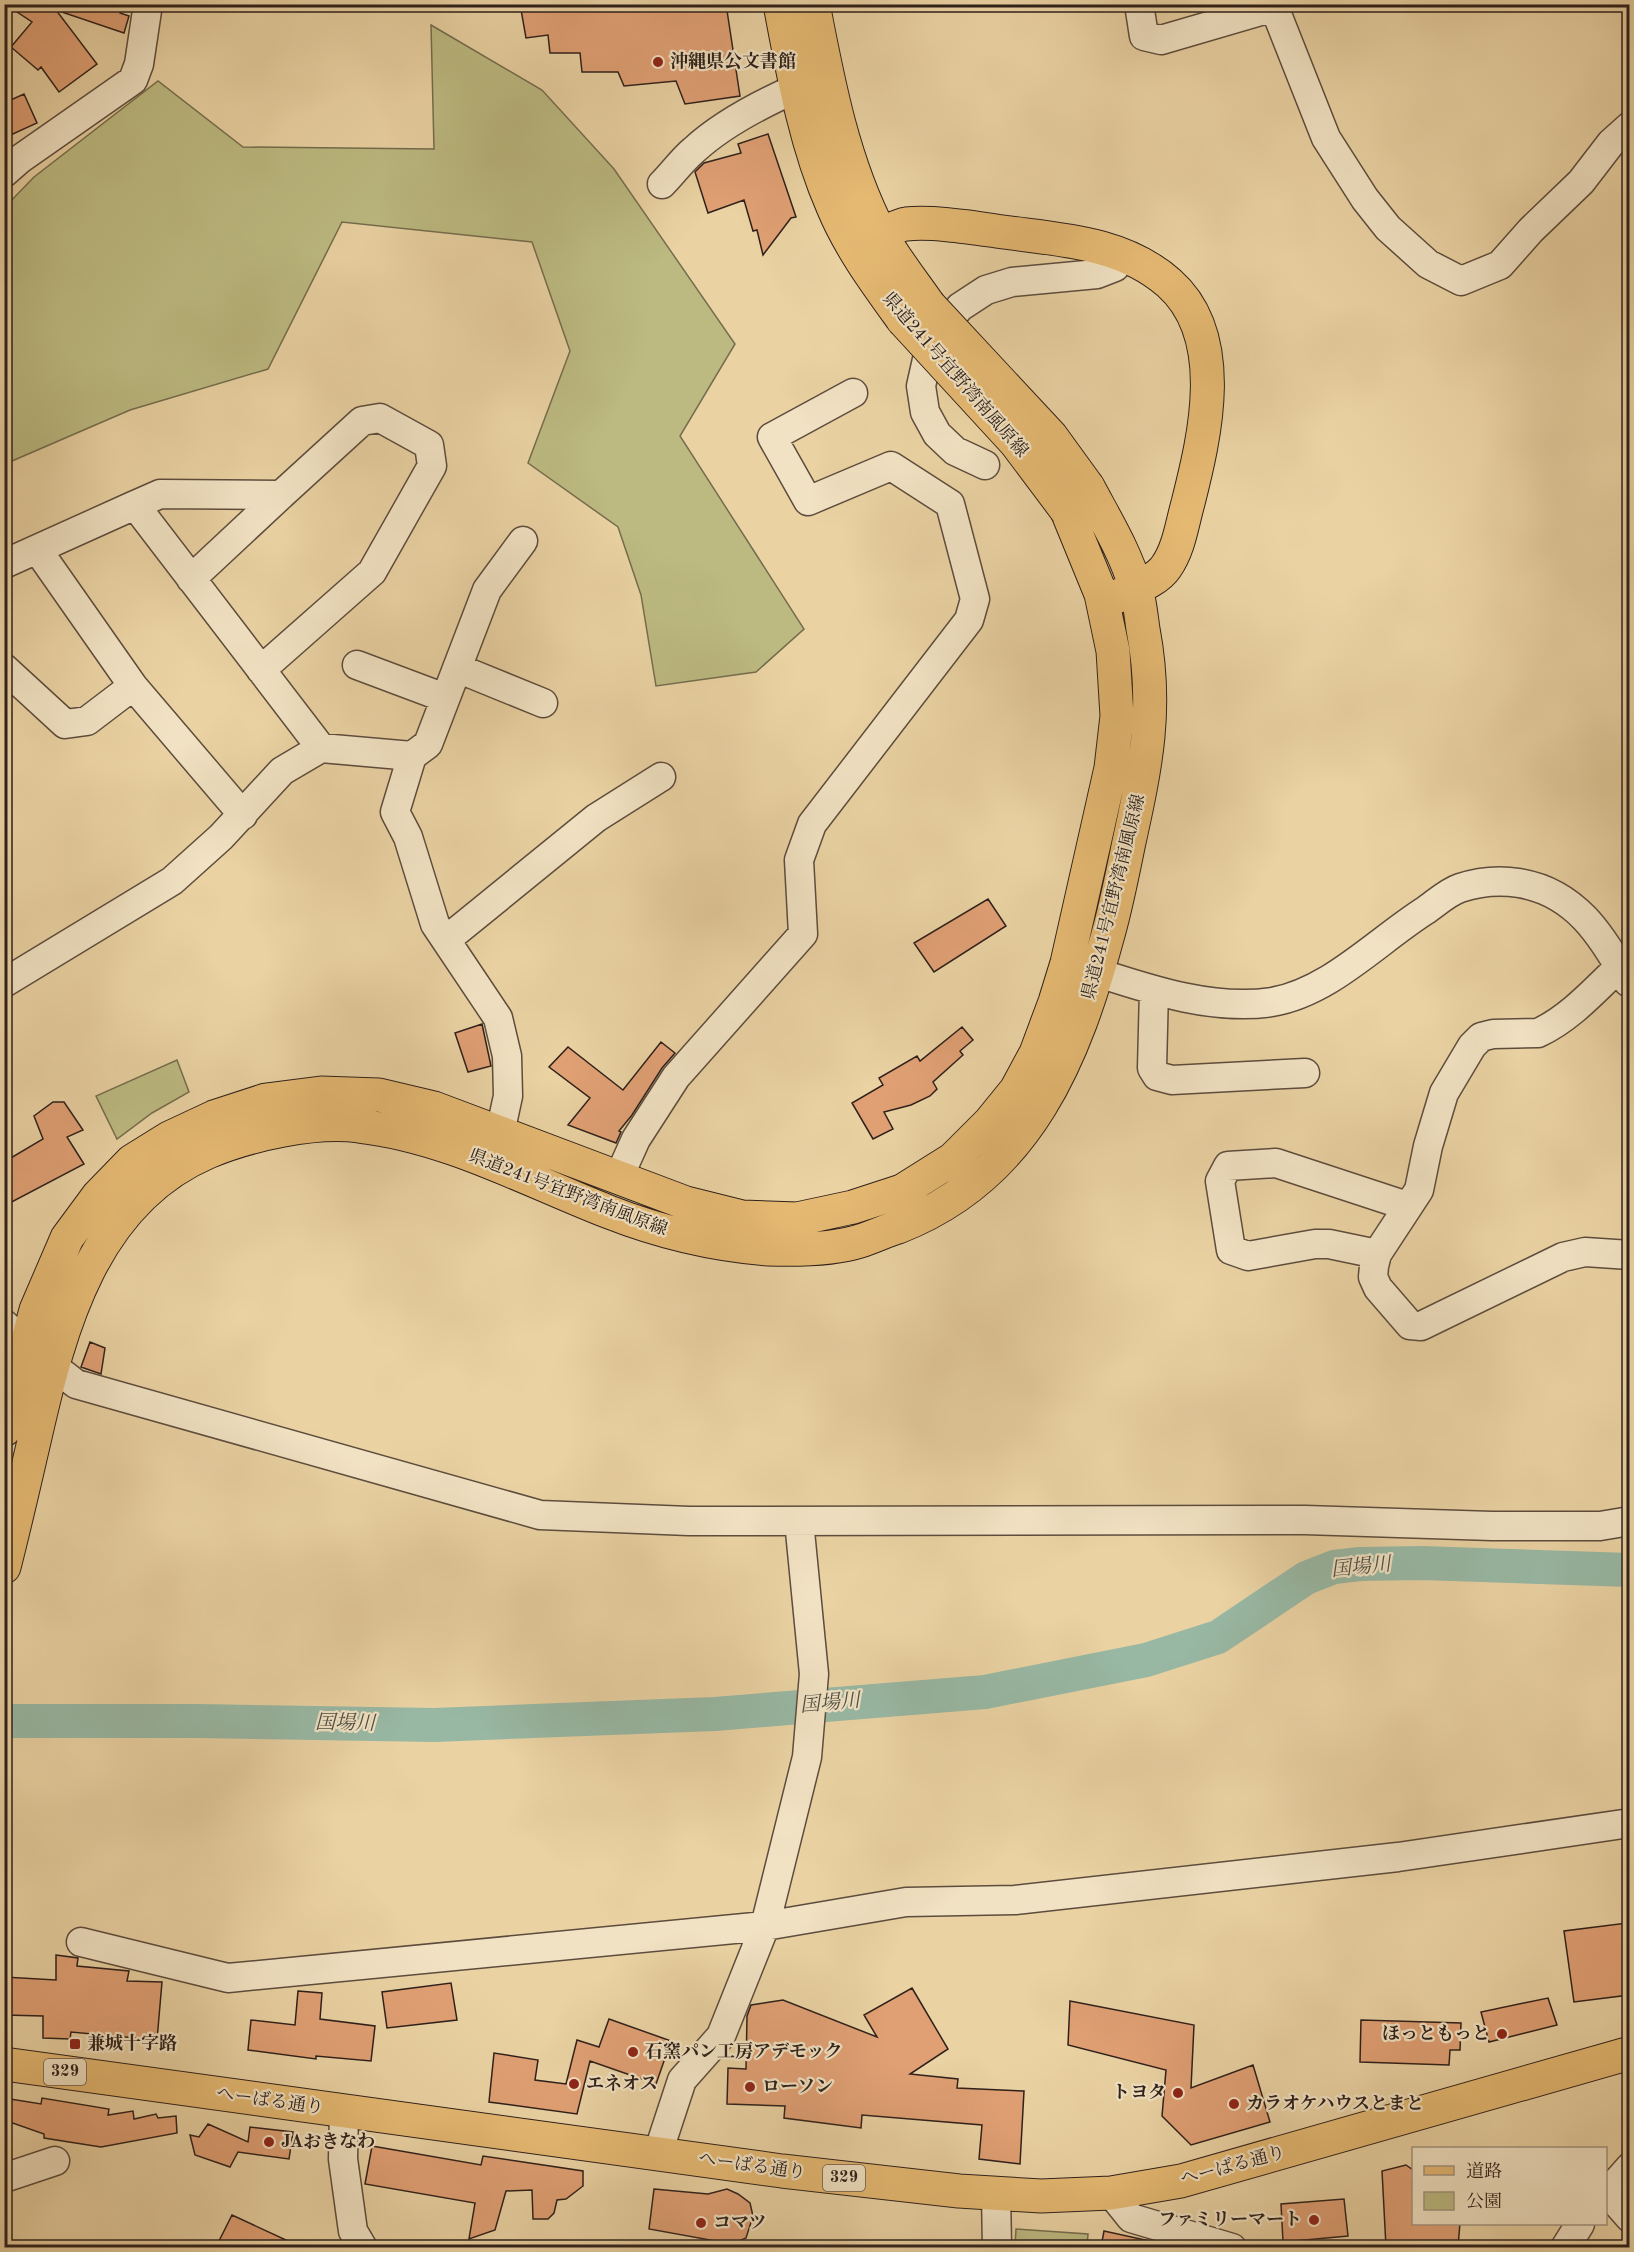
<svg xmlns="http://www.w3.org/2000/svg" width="1634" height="2252" font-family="'Old Standard TT','Noto Serif JP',serif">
<rect width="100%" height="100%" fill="#ead2a3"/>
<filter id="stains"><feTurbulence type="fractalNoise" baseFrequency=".00333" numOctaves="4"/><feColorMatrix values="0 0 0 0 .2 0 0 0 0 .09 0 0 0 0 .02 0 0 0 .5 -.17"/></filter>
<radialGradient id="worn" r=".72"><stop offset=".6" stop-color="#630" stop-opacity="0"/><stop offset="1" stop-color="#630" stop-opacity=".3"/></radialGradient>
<!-- green -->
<path fill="#bcba81" stroke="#756d4e" stroke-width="1.5" d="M431 25 542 90 614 169 735 344 680 436 804 629 756 672 656 686 641 595 618 527 528 463 570 351 532 242 342 222 268 369 130 410 5 464V207L34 177 158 81 243 147 434 149Z
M177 1060 189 1092 152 1113 117 1139 96 1096Z
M1016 2229 1088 2234 1087 2247H1015Z"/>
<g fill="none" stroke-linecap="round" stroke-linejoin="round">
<!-- river -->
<path stroke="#98b8a4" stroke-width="34" d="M4 1721H198L434 1725 715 1714 985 1692 1146 1660 1218 1637 1306 1578 1334 1567 1360 1564 1422 1563 1630 1570"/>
</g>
<!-- building -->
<path fill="#e0a074" stroke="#2e201b" stroke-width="1.5" d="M5 4H123L120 13 129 16 124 33 56 10 97 64 59 92 41 67 38 70 11 47 32 22Z
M520 4H726L740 96 685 104 676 81 624 86 618 72H582L580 53H550L548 35 526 38Z
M24 94 37 123 4 138V103Z
M768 134 796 217 791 218 763 255 757 230 753 231 744 200 708 213 695 172 704 163 741 153 738 144Z
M988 899 1006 926 934 972 914 943Z
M482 1024 491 1066 468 1072 455 1033Z
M962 1027 973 1040 960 1051 963 1055 933 1082 937 1089 930 1096 911 1105 884 1112 893 1129 873 1139 852 1103 883 1085 879 1078 917 1056 920 1061Z
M661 1042 675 1053 662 1068 632 1115 619 1131 621 1132 616 1143 568 1125 590 1098 549 1067 568 1047 623 1090Z
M53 1102H64L83 1130 67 1137 84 1164 4 1206V1162L43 1139 34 1116Z
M90 1342 105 1348 101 1374 81 1367Z
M1627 1923 1629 1939V1995L1574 2002 1564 1931Z
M56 1955 78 1958 77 1966 129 1971 127 1981 162 1982 157 2040 71 2032 70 2039 43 2038V2016L4 2015V1977L56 1980Z
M451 1983 457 2020 387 2028 382 1992Z
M912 1988 948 2049 910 2074 958 2079 957 2088 1024 2091 1020 2164 979 2159 982 2125 862 2115 861 2128 784 2118 785 2106 727 2104 728 2068 746 2069 747 2016 751 2005 783 2000 877 2037 864 2015Z
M298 1991 322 1993 320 2019 375 2026 371 2061 316 2056V2059L248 2050 251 2020 295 2025Z
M1548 1998 1557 2025 1489 2042 1481 2012Z
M1070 2001 1194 2025 1191 2088 1253 2065 1270 2122 1191 2145 1162 2116 1166 2070 1068 2045Z
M609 2019 671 2041 656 2084 590 2061 577 2114 489 2102 494 2053 538 2060 535 2080 566 2084 577 2040 599 2047Z
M1361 2020 1461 2023 1460 2050H1450L1449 2065 1360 2062Z
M4 2098 41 2104 42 2098 109 2109 108 2115 133 2111 134 2119 156 2114 158 2118 176 2116 177 2133 101 2147 44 2138V2134L4 2120Z
M208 2124 248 2142 250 2127 293 2132 289 2159 238 2152 230 2167 195 2155 190 2135 199 2137Z
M372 2146 481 2165 483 2156 583 2171V2186L566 2199 557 2200 554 2213 548 2219H533L532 2190 506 2191 495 2230 469 2239 475 2203 365 2184Z
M1406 2165 1413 2170V2223H1460L1458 2247H1386L1382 2171Z
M654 2189 708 2194 727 2189 738 2194 750 2203 753 2216 746 2238 732 2244 649 2229Z
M1344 2199 1348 2236 1283 2242 1281 2204Z
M232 2215 301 2247H216Z
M1104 2231 1150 2241 1149 2247H1101Z"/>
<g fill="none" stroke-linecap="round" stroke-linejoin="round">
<defs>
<path id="minor" d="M1139 4 1144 36 1161 40 1274 7
M1273 4 1326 138 1365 199 1388 228 1428 264 1461 281 1500 265 1531 230 1581 182 1611 143 1630 126
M4 173 20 159 133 80 139 64 148 4
M662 184C673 173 682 160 694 150 721 125 763 103 797 88
M985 465 955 451 937 434 925 412 921 386 928 355 943 327 960 307 986 290 1012 282 1097 274 1115 267 1125 255
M135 505 160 494 281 495 362 421 380 418 429 445 432 466 372 572 261 670
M37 549 133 686 243 815
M4 564 135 505 321 748
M191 579 281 495
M357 665 445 698
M4 668 65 724 87 721 133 686
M457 668 543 703
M412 756 428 744 487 590 523 541
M446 940 596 818 661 777
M1077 966C1137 985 1207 1012 1272 1002 1330 992 1377 941 1426 910 1436 903 1448 892 1460 888 1478 882 1500 880 1519 883 1575 892 1602 935 1628 982
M1620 966C1595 990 1569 1019 1538 1033L1493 1034 1481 1037 1472 1046 1444 1093 1428 1146 1419 1190 1377 1254 1374 1266 1373 1277 1378 1288 1410 1325 1421 1326 1563 1257 1585 1252 1630 1255
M4 983 172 881 221 837 282 771 321 748 412 756 395 812 408 837 435 924 498 1018 507 1056 508 1096 500 1133
M1154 990 1152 1068 1157 1076 1172 1080 1305 1073
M618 1179 636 1139 676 1077 803 934 799 860 812 824 969 620 975 599 950 504 891 466 808 501 772 437 853 393
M1377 1254 1329 1244H1315L1248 1256 1231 1250 1220 1181 1228 1166 1276 1163 1407 1206
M4 1324 26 1345 76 1384 540 1515 689 1521 1305 1520 1492 1526H1600L1630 1521
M81 1942 228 1978 765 1926 906 1902 1015 1900 1398 1857 1630 1823
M344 2111 343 2159 353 2231 363 2248
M658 2153 682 2080 721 2036 765 1926 807 1757 814 1674 799 1521
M4 2178 55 2161
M1607 2192 1630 2218
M1111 2193 1131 2218 1232 2248
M996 2194 997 2248
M1606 2194 1630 2167
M1565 2248 1580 2224"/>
<path id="major" d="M780 4C793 73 805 143 833 207 850 248 877 284 903 320
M813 4C828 82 843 162 880 233 894 258 913 282 929 305
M881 234C889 231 898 225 906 224 937 221 980 229 1011 233 1066 240 1125 244 1169 283 1229 336 1205 436 1188 503 1182 524 1179 549 1166 567 1156 582 1132 589 1116 597
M4 1430 36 1310 67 1238 98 1196 132 1161 169 1138 214 1117 266 1100 321 1093 379 1095 434 1108 686 1203 742 1217 797 1219 853 1207 902 1191 953 1159 990 1122 1016 1090 1036 1053 1055 1002 1067 963 1111 768 1117 716 1113 651 1101 594 1067 511
M4 1567C15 1524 25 1480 35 1437 60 1327 93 1201 208 1152 248 1135 315 1120 359 1126 447 1136 527 1180 609 1212 660 1232 714 1245 768 1249 797 1250 832 1250 860 1241 873 1237 885 1231 898 1227 1029 1176 1075 1057 1109 931 1117 902 1123 871 1129 842 1146 765 1158 708 1143 629 1141 616 1140 602 1136 589 1126 553 1105 519 1088 487"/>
<path id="highway" d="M4 2064 782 2171 959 2191 1041 2196 1111 2193 1181 2181 1630 2053"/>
</defs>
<!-- minor casing -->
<use href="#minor" stroke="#5d4c3d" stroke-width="31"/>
<!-- major casing -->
<use href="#major" stroke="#2e201b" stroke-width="35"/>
<!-- highway casing -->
<use href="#highway" stroke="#2e201b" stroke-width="35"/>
<!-- minor -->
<use href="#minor" stroke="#f1e2c3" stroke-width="28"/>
<!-- major -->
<use href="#major" stroke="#e5b972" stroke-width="33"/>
<!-- highway -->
<use href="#highway" stroke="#e5b972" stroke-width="33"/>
<defs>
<path id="major-bridge" d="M929 305 1051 436 1088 487
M903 320 1016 443 1067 511"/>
</defs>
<!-- major-bridge casing -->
<use href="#major-bridge" stroke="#2e201b" stroke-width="35" stroke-linecap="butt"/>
<!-- major-bridge -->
<use href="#major-bridge" stroke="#e5b972" stroke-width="33"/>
</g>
<!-- markers -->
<g fill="#8f2418" stroke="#f1e2c3" stroke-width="2">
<circle cx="658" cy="62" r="6"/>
<circle cx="1502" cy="2034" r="6"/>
<rect x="69" y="2038" width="12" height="12" rx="3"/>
<circle cx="633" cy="2052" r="6"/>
<circle cx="574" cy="2084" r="6"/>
<circle cx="750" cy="2087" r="6"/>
<circle cx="1178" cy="2093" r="6"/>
<circle cx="1234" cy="2104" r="6"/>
<circle cx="269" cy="2142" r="6"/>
<circle cx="1314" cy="2220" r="6"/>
<circle cx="701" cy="2223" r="6"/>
</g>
<g text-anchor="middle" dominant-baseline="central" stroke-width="4.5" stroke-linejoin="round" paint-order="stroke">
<!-- shield labels -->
<g fill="#f1e2c3" stroke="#685a4d" stroke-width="1.5">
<rect x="44" y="2059" width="42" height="26" rx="4.5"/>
<rect x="823" y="2165" width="42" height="26" rx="4.5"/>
</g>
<g font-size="16" font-weight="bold" fill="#2e201b">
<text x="65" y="2072">329</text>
<text x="844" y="2178">329</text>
</g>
<!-- poi labels -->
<g font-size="18" font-weight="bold" fill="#2e201b" stroke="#f1e2c3" text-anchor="start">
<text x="670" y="62">沖縄県公文書館</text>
<text x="1490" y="2034" text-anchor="end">ほっともっと</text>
<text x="87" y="2044">兼城十字路</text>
<text x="645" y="2052">石窯パン工房アデモック</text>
<text x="586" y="2084">エネオス</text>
<text x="762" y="2087">ローソン</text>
<text x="1166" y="2093" text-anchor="end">トヨタ</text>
<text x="1246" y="2104">カラオケハウスとまと</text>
<text x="281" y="2142">JAおきなわ</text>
<text x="1302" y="2220" text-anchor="end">ファミリーマート</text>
<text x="713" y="2223">コマツ</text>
</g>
<!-- street labels -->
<g font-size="18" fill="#2e201b" stroke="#f1e2c3">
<text transform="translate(955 375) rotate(49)">県道241号宜野湾南風原線</text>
<text transform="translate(1114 897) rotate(-76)">県道241号宜野湾南風原線</text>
<text transform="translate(568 1193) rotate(21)">県道241号宜野湾南風原線</text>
<text transform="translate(270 2101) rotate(8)">へーばる通り</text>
<text transform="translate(752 2166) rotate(8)">へーばる通り</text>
<text transform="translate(1233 2166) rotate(-15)">へーばる通り</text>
</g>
<!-- water labels -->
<g font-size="20" font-style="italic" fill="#4e4e44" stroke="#f1e2c3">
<text transform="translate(1361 1568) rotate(-6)">国場川</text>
<text transform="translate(830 1704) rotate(-5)">国場川</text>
<text transform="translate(345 1724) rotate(1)">国場川</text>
</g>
</g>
<!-- margin -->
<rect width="1634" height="2252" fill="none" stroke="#ead2a3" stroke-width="24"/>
<rect x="6" y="6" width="1622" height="2240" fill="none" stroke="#2e201b" stroke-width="3"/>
<rect x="12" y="12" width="1610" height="2228" fill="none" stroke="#2e201b" stroke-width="1.5"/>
<!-- legend -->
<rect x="1412" y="2147" width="195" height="78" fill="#f1e2c3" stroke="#a39480" stroke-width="1.5"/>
<rect x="1424" y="2166" width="30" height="9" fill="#e5b972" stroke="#a39480" stroke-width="1.5"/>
<text x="1466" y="2177" font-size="18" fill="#2e201b">道路</text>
<rect x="1424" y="2192" width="30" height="18" fill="#bcba81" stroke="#a39480" stroke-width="1.5"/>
<text x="1466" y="2207" font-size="18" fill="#2e201b">公園</text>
<rect width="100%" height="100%" filter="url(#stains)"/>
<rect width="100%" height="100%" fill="url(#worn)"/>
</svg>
